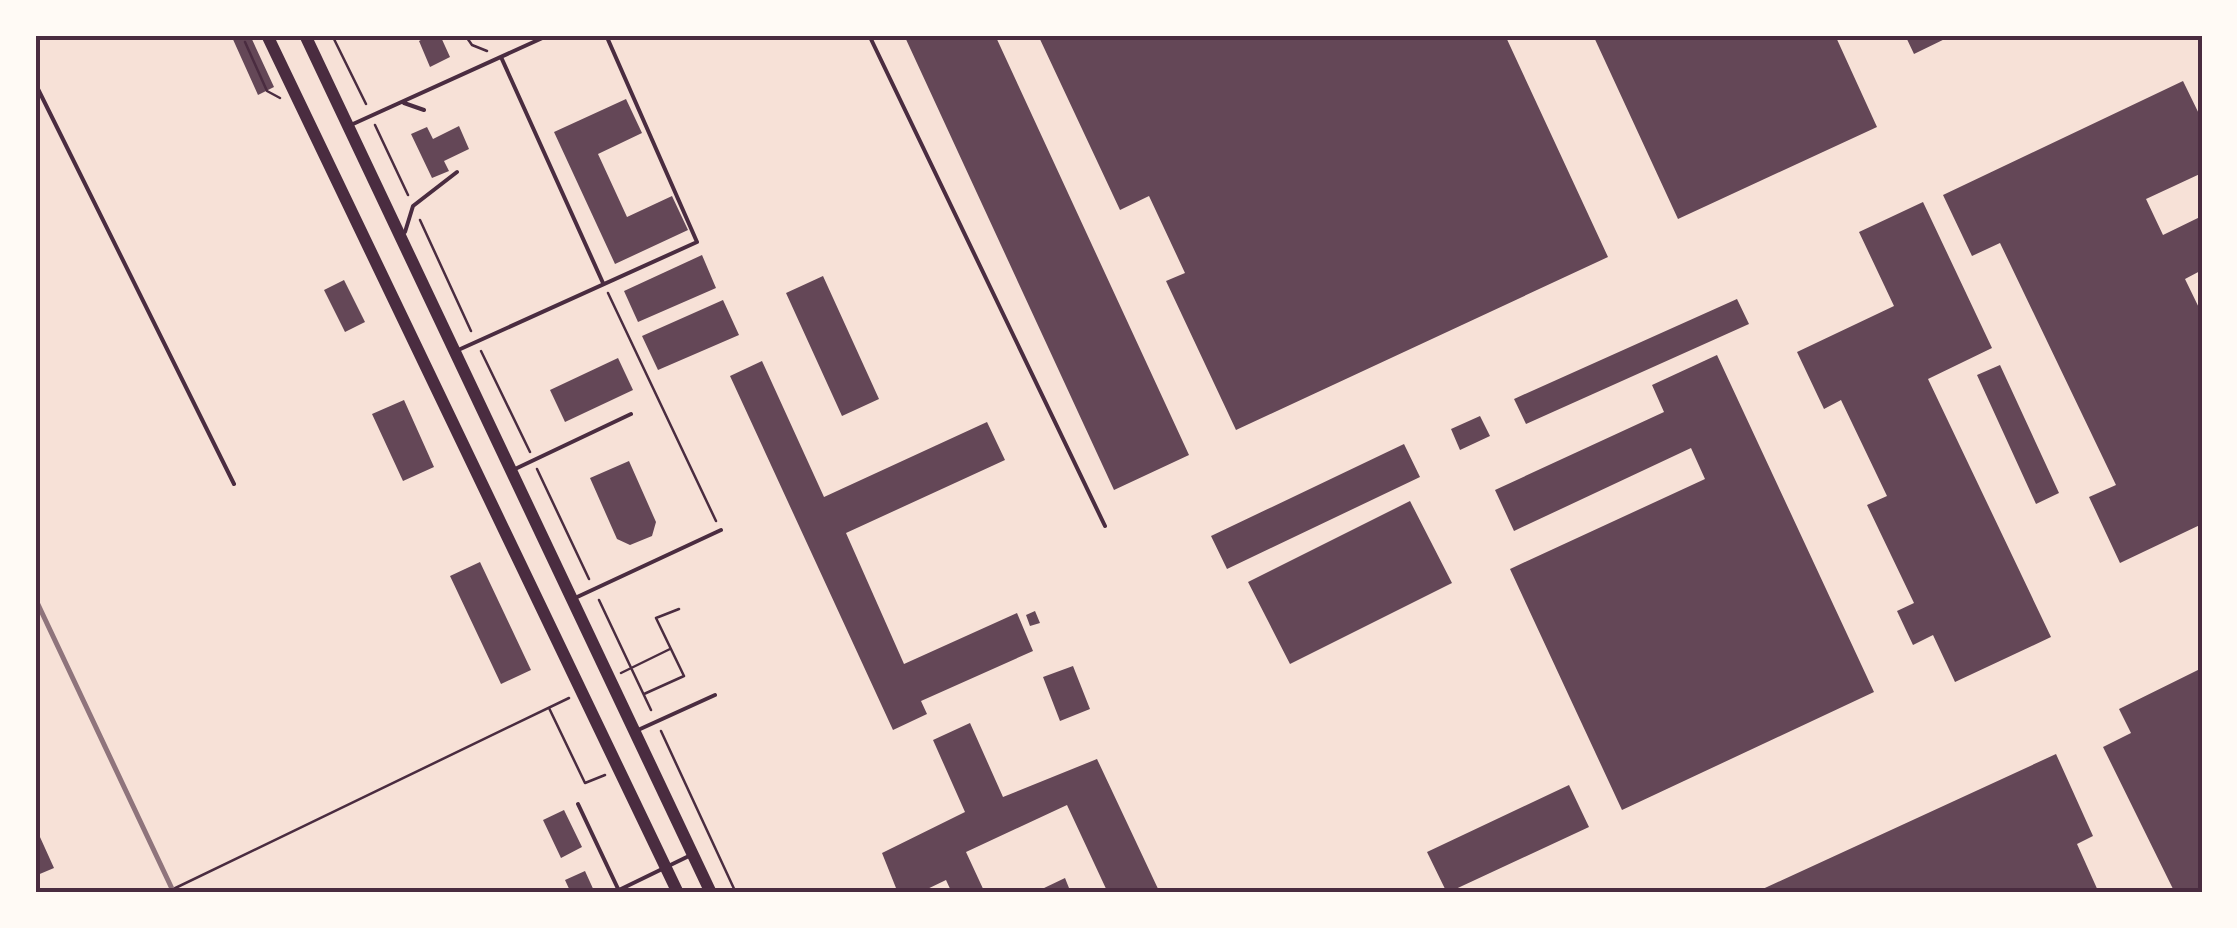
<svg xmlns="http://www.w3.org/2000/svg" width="2237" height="928" font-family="Commissioner,sans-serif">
<rect width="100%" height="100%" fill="#f7e1d7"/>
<!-- building -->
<path fill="#644757" d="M231 35H250L274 87 258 95Z
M430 35H440L450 57 430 67 419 41Z
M904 35H995L1189 455 1114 490Z
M1038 35H1505L1608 257 1236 430 1166 281 1185 273 1149 196 1120 210Z
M1593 35H1835L1877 127 1678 219Z
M1905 35H1953L1914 54Z
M2183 81 2202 120V173L2146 199 2163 235 2202 216V270L2185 279 2202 314V524L2120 563 2089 497 2116 485 2000 243 1972 256 1943 195Z
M626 99 642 133 598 154 627 217 672 196 688 230 615 264 554 132Z
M459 126 469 149 444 161 449 171 432 178 411 134 427 127 433 139Z
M1923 202 1992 348 1928 379 2051 637 1955 682 1933 635 1913 645 1897 611 1914 603 1867 505 1887 496 1841 400 1824 409 1797 352 1894 306 1859 232Z
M702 255 716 288 638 322 624 291Z
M823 276 879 399 842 416 786 293Z
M344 280 365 322 345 332 324 290Z
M1737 299 1749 324 1526 424 1514 399Z
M723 300 739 335 658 370 642 336Z
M1717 355 1874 692 1622 810 1510 569 1705 479 1691 448 1514 531 1495 490 1664 412 1652 385Z
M618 358 633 390 565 422 550 390Z
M762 361 824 497 987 422 1005 460 846 533 904 664 1017 613 1033 651 921 701 927 714 893 730 730 376Z
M2000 365 2059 493 2036 504 1977 375Z
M404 400 434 467 403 481 372 414Z
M1480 416 1490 436 1460 450 1451 429Z
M1404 444 1420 477 1227 569 1211 536Z
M629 461 656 522 652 536 630 545 617 539 590 478Z
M1410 501 1452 583 1290 664 1248 582Z
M480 562 531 670 501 684 450 576Z
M1035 611 1040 623 1030 626 1026 615Z
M1073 666 1090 709 1060 721 1043 677Z
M2202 668V893H2175L2103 747 2131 733 2119 709Z
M970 723 1003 797 1097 759 1160 893H1108L1067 805 966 852 985 893H952L946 880 919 893H898L882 853 965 812 933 740Z
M2056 754 2093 836 2077 844 2099 893H1754Z
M1569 785 1589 827 1447 893 1427 852Z
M564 810 582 847 561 858 543 820Z
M35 826 54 868 35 876Z
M585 871 595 893H571L565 880Z
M1065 878 1071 893H1044L1042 889Z"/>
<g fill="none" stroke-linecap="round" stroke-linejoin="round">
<!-- path -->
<path stroke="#4a2c40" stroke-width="2.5" d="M332 35 366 104
M465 35 472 45 487 51
M245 42 267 91 280 98
M375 125 408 195
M420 220 471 331
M608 293 716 521
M481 351 530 452
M537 469 589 579
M599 600 651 710
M621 673 670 649
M644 694 684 676 656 618 679 609
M549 708 585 783 605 775
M661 731 736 893
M165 893 569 698"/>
<!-- service -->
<path stroke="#4a2c40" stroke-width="4" d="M869 35 1105 526
M501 57 603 283
M35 83 234 484
M404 103 424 110
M353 124 549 35
M405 232 413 206 457 172
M456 351 697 242 606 35
M515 469 631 414
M575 598 721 530
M638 730 715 695
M578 804 620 893
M619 890 691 855"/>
<!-- primary -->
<path stroke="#4a2c40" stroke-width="12" d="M267 35 678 893
M305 35 711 893"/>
<!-- rail -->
<path stroke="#8f747c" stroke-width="5" d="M35 598 174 893"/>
</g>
<!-- border -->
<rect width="2237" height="928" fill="none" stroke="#fffaf5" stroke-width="75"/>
<rect x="38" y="38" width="2162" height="852" fill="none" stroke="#4a2c40" stroke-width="4"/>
</svg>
